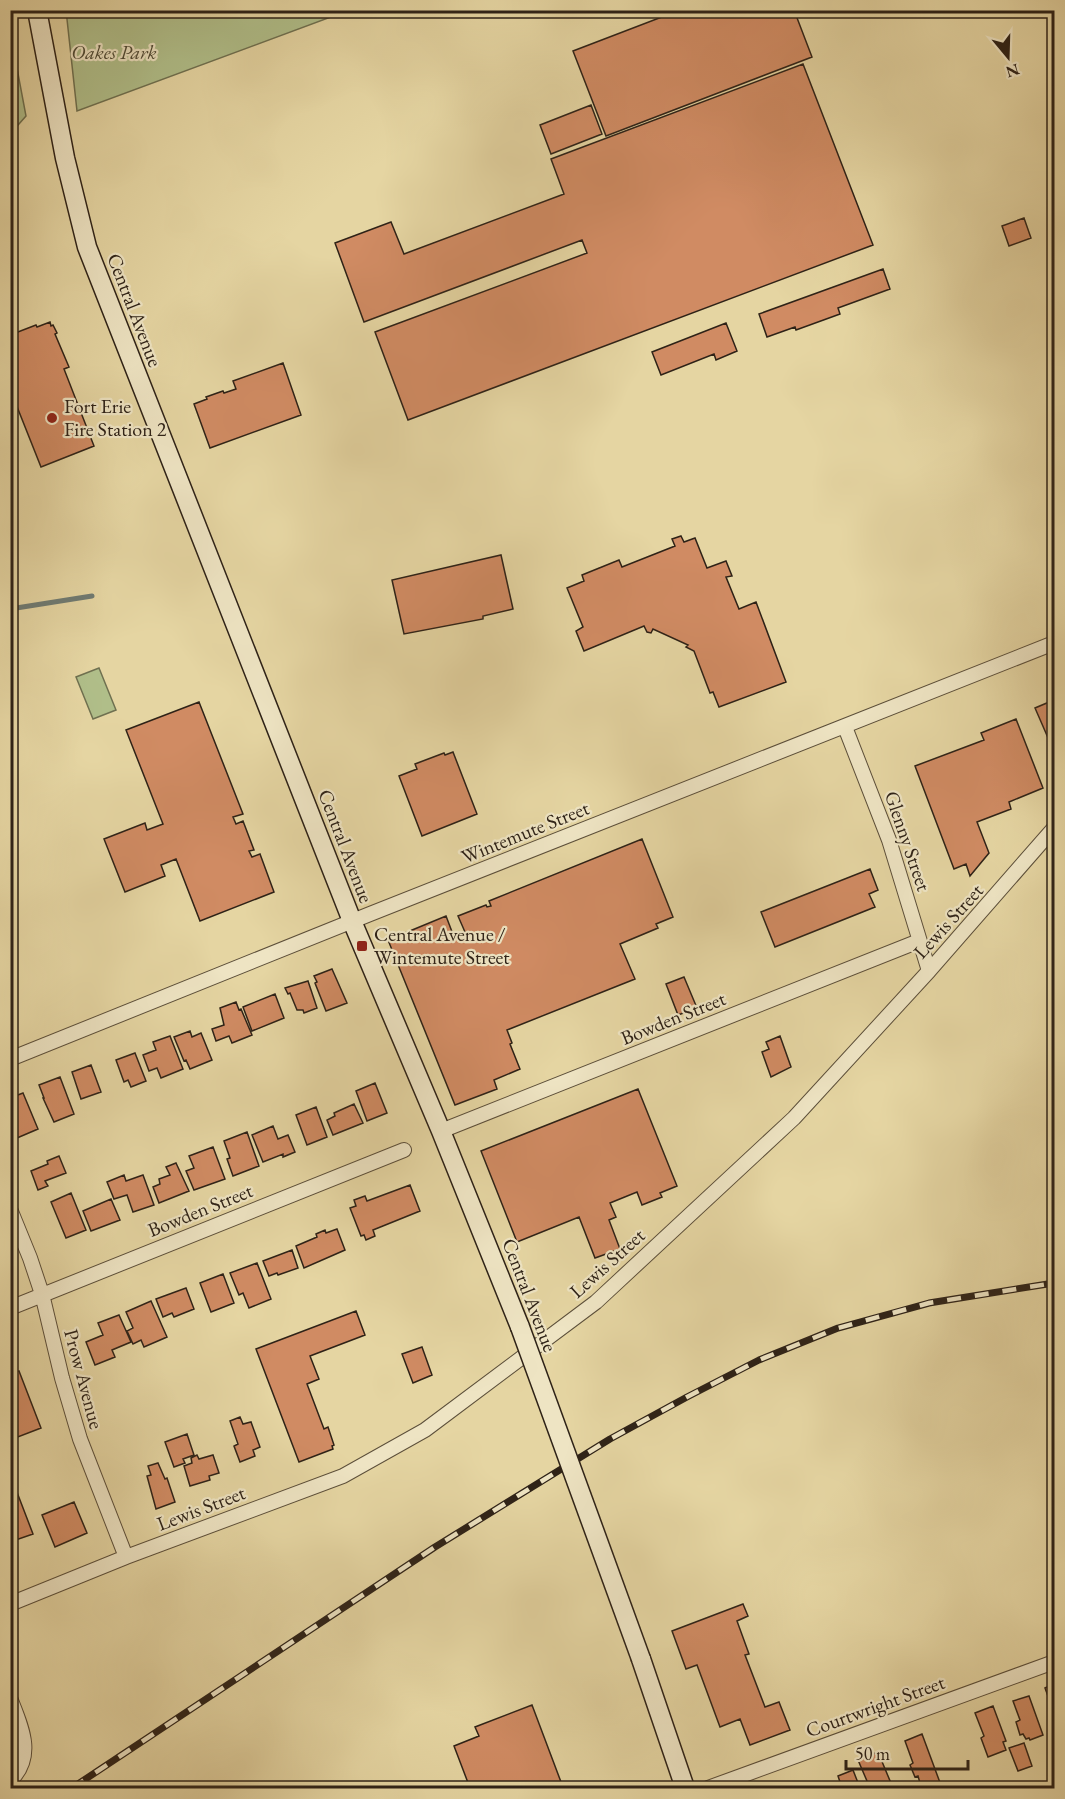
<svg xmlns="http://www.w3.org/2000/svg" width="1065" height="1799" font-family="'EB Garamond',serif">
<rect width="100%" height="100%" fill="#e5d5a2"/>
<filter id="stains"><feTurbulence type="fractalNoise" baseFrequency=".00333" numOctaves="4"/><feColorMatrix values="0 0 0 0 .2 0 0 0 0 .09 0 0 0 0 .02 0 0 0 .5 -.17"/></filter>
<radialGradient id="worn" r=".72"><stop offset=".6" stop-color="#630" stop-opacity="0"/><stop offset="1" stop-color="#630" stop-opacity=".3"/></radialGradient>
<!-- green -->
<path fill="#b0be89" stroke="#6f7050" stroke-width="1.5" d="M66 10H347V11L77 111Z
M10 17 16 63 26 116 11 133Z
M99 668 116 710 93 719 76 677Z"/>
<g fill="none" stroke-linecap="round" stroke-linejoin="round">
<!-- stream -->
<path stroke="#6f7b73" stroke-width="5" d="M10 609 92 596"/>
</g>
<!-- building -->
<path fill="#d08b63" stroke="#2e2217" stroke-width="1.5" d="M680 10H794L812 57 606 136 573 51Z
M803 64 873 245 408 420 375 332 587 253 582 240 364 322 335 243 391 222 404 254 564 194 551 159Z
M591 105 602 134 551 154 540 125Z
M1024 218 1031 238 1009 246 1002 226Z
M883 269 890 289 838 308 840 314 796 330 795 327 767 337 759 314Z
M50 322 51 326 53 325 57 333 55 334 69 367 64 369 94 446 41 467 10 389V335L36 325 37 327Z
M726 323 737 351 716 360 714 354 661 375 652 352Z
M283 363 301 415 210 448 194 404 207 399 206 397 223 391 224 393 236 389 233 381Z
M681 536 684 542 695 538 707 568 726 561 732 576 726 577 739 609 756 602 786 682 719 707 713 692 710 693 694 651 686 647 688 645 653 629 651 633 647 632 644 626 584 651 576 631 583 627 567 588 584 581 582 575 619 560 622 567 675 546 672 539Z
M501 555 513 609 483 616V619L404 634 392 580Z
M1054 700V746L1052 747 1035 708Z
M199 702 243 814 233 817 236 824 243 821 254 850 249 851 252 857 260 854 274 892 200 921 176 859 161 865 165 876 125 892 104 839 145 823 147 830 163 824 126 730Z
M1016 719 1043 788 1009 802 1011 809 977 822 989 853 970 876 966 864 954 869 915 766 984 740 981 733Z
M453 752 477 814 422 836 399 776 417 769 415 764 444 753 445 755Z
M642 839 673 917 656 924 658 928 620 944 635 979 507 1030 512 1043 510 1044 520 1069 494 1080 497 1089 455 1105 388 940 446 916 454 937 465 932 458 916 486 905 487 907 491 906 489 901Z
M870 869 878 890 869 894 875 907 775 947 761 912Z
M332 969 347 1003 326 1011 315 983 317 982 314 976Z
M684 977 697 1008 678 1015 666 984Z
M308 981 317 1008 304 1013 303 1010H297L290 993 288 994 285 988Z
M275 994 284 1018 252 1031 243 1007Z
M236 1002 239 1010 241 1009 252 1035 232 1043 229 1036 216 1041 212 1029 224 1025 220 1008Z
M190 1031 192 1037 201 1033 212 1060 190 1069 186 1060 184 1061 174 1037Z
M170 1036 183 1069 161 1078 157 1068 149 1071 143 1055 156 1050 153 1042Z
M780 1036 791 1067 771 1077 762 1052 769 1049 766 1042Z
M135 1053 146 1081 131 1087 128 1080 124 1082 116 1060Z
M91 1065 101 1092 81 1099 72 1072Z
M60 1077 74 1114 54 1122 43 1098H44L39 1085Z
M375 1083 387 1113 367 1121 356 1091Z
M638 1089 677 1186 660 1193 662 1197 642 1205 637 1192 610 1203 616 1217 609 1220 620 1249 595 1258 579 1217 517 1242 481 1151Z
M23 1093 38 1129 17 1138 10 1124V1098Z
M354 1104 363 1123 333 1135 327 1120 335 1116 334 1113Z
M316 1107 327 1137 307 1145 296 1115Z
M273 1126 278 1139 288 1135 295 1152 283 1157V1154L263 1162 252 1135Z
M247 1132 259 1166 233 1176 227 1159 230 1158 224 1141Z
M213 1147 225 1179 194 1190 186 1171 194 1168 189 1156Z
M59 1156 66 1173 45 1181 48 1186 38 1190 31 1171 48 1164 47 1161Z
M176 1163 189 1191 159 1203 153 1187 160 1184 159 1179 170 1175 166 1167Z
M124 1175 126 1181 143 1175 154 1205 133 1212 127 1195 114 1199 107 1182Z
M410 1185 420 1211 373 1230 375 1236 366 1240 364 1235 361 1236 350 1208 356 1206 354 1200 365 1196 367 1201Z
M71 1193 86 1230 66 1238 51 1202Z
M111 1199 120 1220 91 1231 83 1211Z
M337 1229 345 1250 304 1268 296 1246 317 1237 316 1234 325 1230 326 1233Z
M292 1250 298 1268 278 1275 277 1273 269 1276 263 1261Z
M257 1263 271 1299 249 1308 243 1293 239 1295 230 1273Z
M223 1274 234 1303 211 1312 200 1283Z
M186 1288 194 1309 174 1317 172 1313 163 1317 156 1299Z
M151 1301 167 1337 144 1347 141 1340 133 1344 127 1331 133 1328 126 1312Z
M356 1311 365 1335 310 1356 319 1379 307 1384 324 1429 328 1427 334 1445 332 1446 333 1449 299 1462 256 1349Z
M119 1315 131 1342 112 1350 115 1357 95 1365 86 1342 103 1335 98 1323Z
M422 1347 432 1375 413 1383 402 1354Z
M19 1371 41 1428 10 1440V1374Z
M240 1417 243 1424 251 1422 260 1447 253 1450 255 1456 240 1462 234 1446 238 1444 230 1421Z
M187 1434 194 1455 183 1459 185 1463 174 1467 165 1442Z
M197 1455 199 1459 213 1455 219 1473 209 1476 210 1480 190 1486 184 1466 192 1463 191 1458Z
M158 1463 165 1479 167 1478 175 1502 156 1509 147 1476 151 1475 148 1466Z
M10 1474 33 1534 10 1542Z
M74 1502 87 1533 55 1547 42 1515Z
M743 1604 748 1616 737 1621 749 1654 745 1655 765 1707 779 1702 790 1730 750 1745 740 1719 720 1727 697 1665 686 1669 672 1631Z
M1054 1684V1713L1045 1688Z
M1029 1696 1043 1735 1030 1740 1029 1738 1026 1739 1023 1734 1020 1735 1016 1722 1020 1720 1013 1701Z
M532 1705 561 1782 544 1788H470L454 1746 479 1736 475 1727Z
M993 1706 1006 1741 1003 1742 1006 1750 988 1757 981 1738 984 1736 975 1713Z
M922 1734 942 1788H908L920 1783 918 1776 915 1777 910 1765 913 1763 905 1741Z
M1024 1743 1032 1766 1018 1771 1009 1748Z
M878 1752 893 1788H870L858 1760Z
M853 1770 860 1788H842L838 1776Z"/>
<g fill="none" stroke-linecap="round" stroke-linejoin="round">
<defs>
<path id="minor" d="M845 727 889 840 929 971
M10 1059 370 914 1054 643
M441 1131 919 941
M10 1209 30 1258 42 1294 62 1378 80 1439 126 1557
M10 1308 404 1150
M10 1604 126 1557 343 1476 425 1430 596 1302 794 1118 929 971 1054 828
M10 1698C21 1726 36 1756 10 1781
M708 1788 1054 1662"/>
<path id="secondary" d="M37 10 65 158 87 247 352 921 441 1131 520 1327
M641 1659 685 1788"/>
</defs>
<!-- minor casing -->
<use href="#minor" stroke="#5c4f3a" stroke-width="16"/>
<!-- secondary casing -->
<use href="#secondary" stroke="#2e2217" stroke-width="21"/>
<!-- minor -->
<use href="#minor" stroke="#eee4c3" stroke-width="14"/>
<!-- secondary -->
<use href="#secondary" stroke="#eee4c3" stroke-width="18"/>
<defs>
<path id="rail" d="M72 1788 435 1547 610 1439 687 1397 759 1360 838 1328 929 1303 1054 1283"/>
</defs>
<!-- rail casing -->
<use href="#rail" stroke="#2e2217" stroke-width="7"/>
<!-- rail -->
<use href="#rail" stroke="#eee4c3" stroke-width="4.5" stroke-dasharray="14" stroke-linecap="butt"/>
<defs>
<path id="secondary-bridge" d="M520 1327 641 1659"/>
</defs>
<!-- secondary-bridge casing -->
<use href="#secondary-bridge" stroke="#2e2217" stroke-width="21" stroke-linecap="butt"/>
<!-- secondary-bridge -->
<use href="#secondary-bridge" stroke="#eee4c3" stroke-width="18"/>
</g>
<!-- markers -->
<g fill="#8f2418" stroke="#eee4c3" stroke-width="2">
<circle cx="52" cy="418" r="6"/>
<rect x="356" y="940" width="12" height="12" rx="3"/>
</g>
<g text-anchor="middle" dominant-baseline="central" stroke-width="4.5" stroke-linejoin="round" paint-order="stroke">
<!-- park labels -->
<g font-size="20" font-style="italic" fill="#4e4934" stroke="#eee4c3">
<text x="114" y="52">Oakes Park</text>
</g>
<!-- street labels -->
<g font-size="20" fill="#2e2217" stroke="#eee4c3">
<text transform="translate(135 310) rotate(69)">Central Avenue</text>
<text transform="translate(525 832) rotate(-22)">Wintemute Street</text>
<text transform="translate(908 841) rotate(71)">Glenny Street</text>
<text transform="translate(346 846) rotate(69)">Central Avenue</text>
<text transform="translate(948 921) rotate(-48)">Lewis Street</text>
<text transform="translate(673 1018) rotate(-22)">Bowden Street</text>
<text transform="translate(200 1210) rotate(-22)">Bowden Street</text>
<text transform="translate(607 1263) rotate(-42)">Lewis Street</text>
<text transform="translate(530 1295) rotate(69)">Central Avenue</text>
<text transform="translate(84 1379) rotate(75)">Prow Avenue</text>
<text transform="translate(201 1508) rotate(-21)">Lewis Street</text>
<text transform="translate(875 1706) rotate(-20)">Courtwright Street</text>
</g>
<!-- poi labels -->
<g font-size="20" fill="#2e2217" stroke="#eee4c3" text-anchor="start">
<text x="64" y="406">Fort Erie<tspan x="64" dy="23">Fire Station 2</tspan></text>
<text x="374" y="934">Central Avenue /<tspan x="374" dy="23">Wintemute Street</tspan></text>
</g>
</g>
<!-- margin -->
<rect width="1065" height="1799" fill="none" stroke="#e5d5a2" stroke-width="36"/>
<rect x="12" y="12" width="1041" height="1775" fill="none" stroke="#2e2217" stroke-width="3"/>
<rect x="18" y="18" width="1029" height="1763" fill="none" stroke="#2e2217" stroke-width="1.5"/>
<!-- north arrow -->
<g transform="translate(1008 57) rotate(161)" stroke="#eee4c3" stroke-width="4.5" paint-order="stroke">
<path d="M0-4.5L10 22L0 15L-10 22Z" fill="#2e2217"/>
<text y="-9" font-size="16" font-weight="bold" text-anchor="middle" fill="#2e2217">N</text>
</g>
<!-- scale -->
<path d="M846 1760v9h122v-9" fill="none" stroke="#2e2217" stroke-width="3"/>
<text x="855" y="1760" font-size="18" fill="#2e2217" stroke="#eee4c3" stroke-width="4.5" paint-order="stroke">50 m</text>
<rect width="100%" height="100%" filter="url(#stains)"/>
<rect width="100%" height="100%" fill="url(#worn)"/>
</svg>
